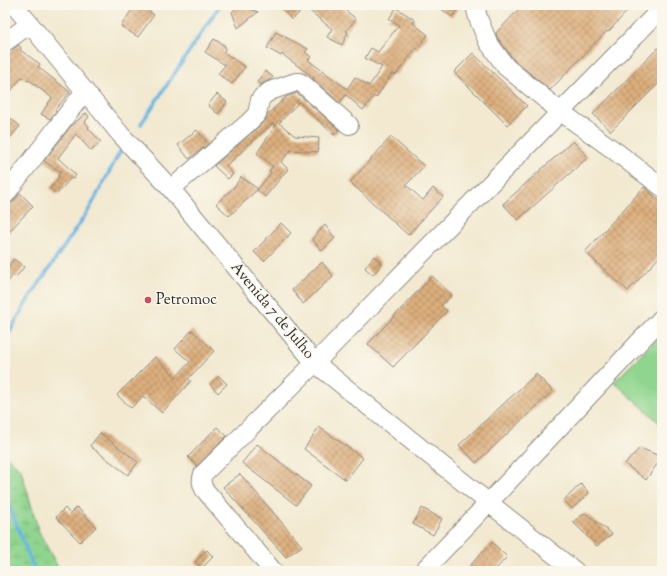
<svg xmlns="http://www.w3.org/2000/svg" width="667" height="576" font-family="'Sorts Mill Goudy',serif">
<defs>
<pattern id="wetland-marsh" width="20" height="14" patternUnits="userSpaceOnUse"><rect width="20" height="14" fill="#90d58f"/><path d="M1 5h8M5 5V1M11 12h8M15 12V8" fill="none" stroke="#7cb77c"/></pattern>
<pattern id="building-cross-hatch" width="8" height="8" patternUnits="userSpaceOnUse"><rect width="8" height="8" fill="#ddaf7d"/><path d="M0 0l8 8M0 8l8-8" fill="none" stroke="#b38f67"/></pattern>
</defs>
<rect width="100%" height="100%" fill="#fbf7ec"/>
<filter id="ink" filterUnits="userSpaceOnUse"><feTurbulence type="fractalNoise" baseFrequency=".025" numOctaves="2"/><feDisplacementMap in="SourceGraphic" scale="8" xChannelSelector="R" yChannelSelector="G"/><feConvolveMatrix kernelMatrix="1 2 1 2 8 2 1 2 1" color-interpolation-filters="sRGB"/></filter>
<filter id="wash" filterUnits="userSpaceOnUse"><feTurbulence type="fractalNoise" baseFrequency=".012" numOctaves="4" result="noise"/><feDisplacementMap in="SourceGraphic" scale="16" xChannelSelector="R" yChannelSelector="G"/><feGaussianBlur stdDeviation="0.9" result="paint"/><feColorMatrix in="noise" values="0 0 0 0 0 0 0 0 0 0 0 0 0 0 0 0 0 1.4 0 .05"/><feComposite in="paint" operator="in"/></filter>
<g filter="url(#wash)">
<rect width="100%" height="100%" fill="#f2e9d0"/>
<!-- green -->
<path fill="#90d58f" stroke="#5e805d" d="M662 334V425L614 382Z"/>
<!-- wetland -->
<path fill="url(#wetland-marsh)" stroke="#5e805d" d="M5 455 21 470 39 532 60 571H5Z"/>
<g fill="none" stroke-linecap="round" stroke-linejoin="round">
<!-- stream -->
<path stroke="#69b6e3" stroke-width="3.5" d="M141 124 220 5
M5 340 26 303 90 208 122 148
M5 501 8 503 35 571"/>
</g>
<g id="blocks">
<!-- building -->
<path fill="url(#building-cross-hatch)" d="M135 5H140L154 15 138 37 121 26Z
M239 5 258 12 238 28 232 12Z
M278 5H297L302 10 292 20Z
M317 5H339L356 19 346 31 348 32 342 45 327 37 332 29 310 11Z
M436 5H461L452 17Z
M523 5H633L608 32 607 31 550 90 514 60 497 37 496 33Z
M396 8 415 20 413 23 428 35 417 49 416 48 396 75 392 73 376 98 374 96 363 110 346 95 340 103 313 79 314 78 282 54 281 56 267 48 276 32 308 49 305 52 311 57 308 60 347 89 355 77 369 86 382 67 365 58 371 48 378 52 399 25 389 19Z
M214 39 225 46V50L223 52 245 67 232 84 218 74 225 65 205 52Z
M662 44V80L611 131 593 114Z
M19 45 21 48 20 50 40 64 38 67 70 92 55 110 56 111 50 119 41 114 52 98 29 80 28 81 22 77 5 98V70L9 65 5 61V52L11 51Z
M473 53 527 106 507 125 454 72Z
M265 71 273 77 271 79 260 85 257 82Z
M297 93 339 130 334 135 299 102 279 123 295 136 319 138 318 152 291 150 281 162 288 169 265 197 257 190 271 173 269 171 273 167 257 153 276 125 273 123 226 166 233 174 228 179 214 166 255 130 265 121 268 114 286 97Z
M217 94 227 102 218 114 208 105Z
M86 113 89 117 85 122 89 127 88 128 101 142 91 151 76 134 58 158 76 175 73 179 71 178 57 194 50 188 59 177 58 176 61 172 44 161 70 127Z
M5 114 20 126 5 144Z
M197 130 208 144 189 159 178 145Z
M391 137 424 166 406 185 423 200 433 188 443 197 408 235 350 182Z
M573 141 588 157 518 220 503 204Z
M241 177 258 189 229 216 216 204 235 186Z
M644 187 662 203V254L628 291 585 252Z
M20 193 33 206 5 236V205H9L13 202Z
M281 223 291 233 264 261 254 252Z
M325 225 335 238 322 251 312 239Z
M374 256 382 263 373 275 365 268Z
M14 259 24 267 16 277 13 275 5 286V270Z
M322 262 333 276 303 304 292 290Z
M432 276 452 295 441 306 447 311 393 367 368 344Z
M192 330 214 351 188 379 191 381 162 413 143 396 131 408 117 395 155 357 176 377 190 362 175 349Z
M536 374 553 391 476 463 459 445Z
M219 376 227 384 218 393 210 384Z
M217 427 227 436 197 466 188 457Z
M319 427 363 458 346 480 304 449Z
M100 433 138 462 128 475 90 446Z
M257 444 311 486 296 505 242 463Z
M640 448 662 457 646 480 625 464Z
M240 474 302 546 286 557 223 487Z
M581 484 589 493 572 509 564 500Z
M77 507 96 527 80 542 56 517 65 508 70 514Z
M422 508 442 519 433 535 413 524Z
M585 513 612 534 597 546 573 522Z
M492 542 507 557 494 571H465Z
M207 550 213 557 202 568 195 562Z"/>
</g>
</g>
<g filter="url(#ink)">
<use href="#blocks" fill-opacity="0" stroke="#8e8a7e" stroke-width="1"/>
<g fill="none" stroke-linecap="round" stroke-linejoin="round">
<defs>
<path id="minor" d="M14 5 121 135 171 189 315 363 489 503 575 571
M475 5 478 18 488 42 506 67 561 112 615 151 662 187
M5 42 30 24
M171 189 248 123 257 114 260 100 263 96 270 91 296 82H299L303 84 349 125
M5 195 85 91
M273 571 204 489C201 483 201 480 203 474L315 363 662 8
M423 571C504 488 582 402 662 318"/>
</defs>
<!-- minor casing -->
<use href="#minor" stroke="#8e8a7e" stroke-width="20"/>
<!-- minor -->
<use href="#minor" stroke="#fff" stroke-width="18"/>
</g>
</g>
<!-- markers -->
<circle fill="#d1495b" stroke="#fbf7ec" stroke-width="1.5" cx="148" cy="300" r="4"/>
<g text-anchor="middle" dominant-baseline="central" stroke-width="3" stroke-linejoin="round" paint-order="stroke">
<!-- poi labels -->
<g font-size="15" fill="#2b2b2b" stroke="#fbf7ec" text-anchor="start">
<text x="156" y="300">Petromoc</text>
</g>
<!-- street labels -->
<g font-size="15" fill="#2b2b2b" stroke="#fbf7ec">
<text transform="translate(272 311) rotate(50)">Avenida 7 de Julho</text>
</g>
</g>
<!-- margin -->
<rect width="667" height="576" fill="none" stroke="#fbf7ec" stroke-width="20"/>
</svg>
